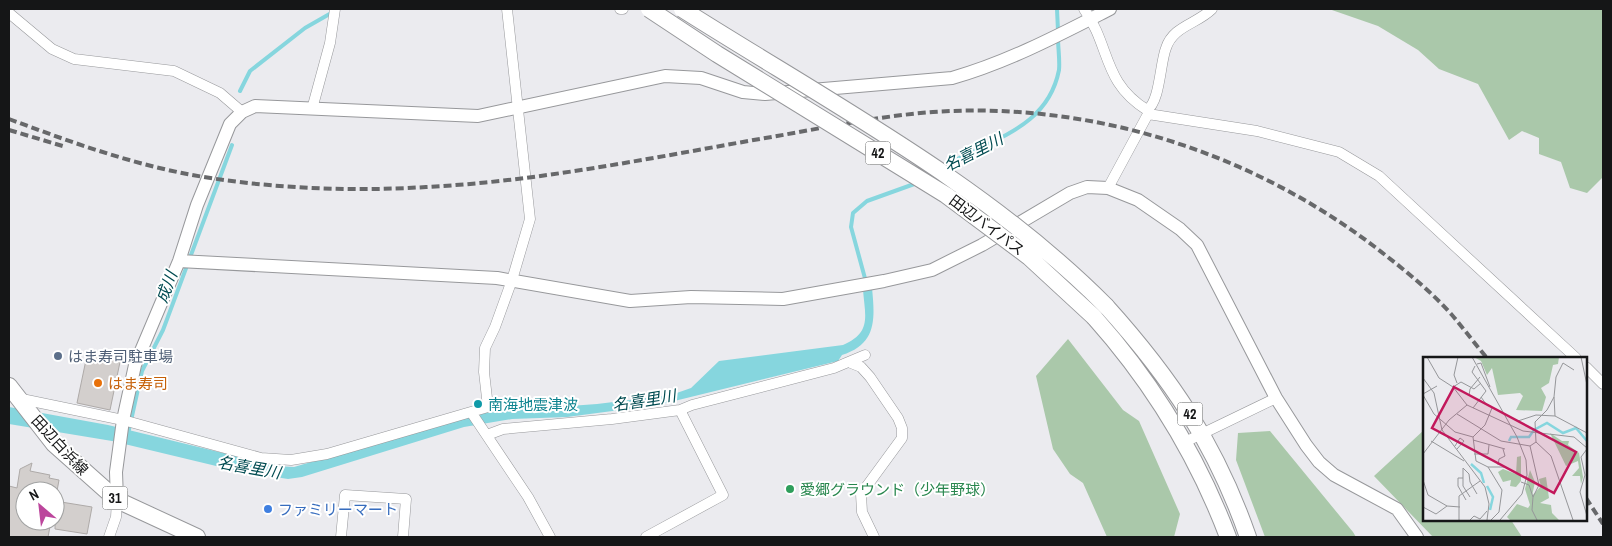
<svg xmlns="http://www.w3.org/2000/svg" width="1612" height="546" font-family="'Archivo Narrow','Noto Sans JP',sans-serif">
<rect width="100%" height="100%" fill="#ebebef"/>
<!-- green -->
<path fill="#aac8aa" d="M1329 9H1603V177L1587 193 1570 188 1561 162 1539 154V138L1522 131 1509 140 1478 84 1439 69 1418 50 1378 26Z
M1068 339 1123 410 1139 421 1180 514 1174 537H1107L1083 483 1070 474 1053 449 1036 376Z
M1424 430V520H1511L1522 537H1433L1374 476Z
M1270 431 1353 532 1356 537H1265L1236 460 1238 433Z"/>
<!-- water -->
<path fill="#86d6de" d="M872 288C875 319 877 344 842 355L838 361 658 405 567 417 512 419 464 427 302 477 288 479 237 471 112 441 9 424V407L108 425 276 466 294 467 468 416 489 412 597 404 671 395 691 388 719 361 843 345C872 333 865 316 863 290Z"/>
<g fill="none" stroke-linecap="round" stroke-linejoin="round">
<!-- stream -->
<path stroke="#86d6de" stroke-width="4" d="M1057 9 1058 31
M240 91 250 71 305 28 333 12
M942 168C987 139 1047 131 1059 70 1060 60 1058 48 1058 38
M866 282 851 227 853 213 867 201 917 183
M128 434 142 371 163 330 232 145"/>
</g>
<!-- building -->
<path fill="#d3cfcd" stroke="#aeaaa8" d="M87 355 120 362 110 410 77 403Z
M32 463 30 471 50 475 49 478 59 480 57 491H25V521H51L48 537H9V486L17 488 20 469Z
M55 501 92 507 87 534 55 529Z"/>
<g fill="none" stroke-linecap="round" stroke-linejoin="round">
<defs>
<path id="minor" d="M620 9H623
M1084 9C1111 47 1102 82 1147 110L1148 114 1108 188
M9 13 52 49 74 59 174 71 220 93 242 112
M312 109 330 43 335 9
M1147 110C1160 102 1160 63 1166 48 1173 26 1197 24 1212 9
M1148 114 1257 131 1339 152 1379 176 1576 358
M851 363 861 367 870 377 898 418 902 428V438L861 494 862 512 874 537
M1586 367 1603 384
M17 398 123 420 261 458 291 460 327 454 488 407 484 372 485 348 495 327 512 280 530 219 507 9
M471 412 528 497 550 537
M487 435 503 429 612 419 680 410 692 405 834 368 865 355
M1185 442 1276 398
M109 537 116 517 117 500
M341 537 345 495 406 499 403 537
M646 537 723 495 680 410"/>
<path id="tertiary" d="M179 261 497 278 630 301 691 297 783 299 884 281 932 270 982 245 1070 193 1087 187 1108 188 1138 200 1180 229 1197 245 1276 398 1306 445 1319 462 1334 475 1397 509 1417 537
M117 500 116 472 123 420 135 365 179 261 197 205 230 124 242 112 255 106 478 116 665 76 701 78 743 92 765 94 952 78C1008 62 1059 35 1110 9"/>
<path id="primary" d="M9 386 54 444 117 500 197 537"/>
<path id="trunk" d="M1106 306C1171 378 1216 445 1248 537
M1094 317C1152 382 1197 455 1228 537"/>
</defs>
<!-- minor casing -->
<use href="#minor" stroke="#97989b" stroke-width="11"/>
<!-- tertiary casing -->
<use href="#tertiary" stroke="#97989b" stroke-width="14"/>
<!-- primary casing -->
<use href="#primary" stroke="#97989b" stroke-width="18"/>
<!-- trunk casing -->
<use href="#trunk" stroke="#97989b" stroke-width="18"/>
<!-- minor -->
<use href="#minor" stroke="#fff" stroke-width="10"/>
<!-- tertiary -->
<use href="#tertiary" stroke="#fff" stroke-width="12"/>
<!-- primary -->
<use href="#primary" stroke="#fff" stroke-width="16"/>
<!-- trunk -->
<use href="#trunk" stroke="#fff" stroke-width="16"/>
<!-- rail -->
<path stroke="#67686a" stroke-width="4" stroke-dasharray="8 4" stroke-linecap="butt" d="M9 119C65 140 123 161 182 173 257 188 350 192 426 187 544 181 660 156 777 136 828 127 880 116 933 112 1091 101 1250 152 1375 247 1402 268 1430 290 1452 315 1464 329 1475 344 1487 358
M9 130 66 147
M1586 498 1603 524"/>
<defs>
<path id="trunk-bridge" d="M649 9 717 54 946 195 1029 257 1094 317
M682 9C827 101 985 184 1106 306"/>
</defs>
<!-- trunk-bridge casing -->
<use href="#trunk-bridge" stroke="#97989b" stroke-width="18" stroke-linecap="butt"/>
<!-- trunk-bridge -->
<use href="#trunk-bridge" stroke="#fff" stroke-width="16"/>
</g>
<!-- markers -->
<circle fill="#5c6f8a" stroke="#fff" stroke-width="2" cx="58" cy="356" r="5"/>
<circle fill="#e8710a" stroke="#fff" stroke-width="2" cx="98" cy="383" r="5"/>
<circle fill="#0f9aa8" stroke="#fff" stroke-width="2" cx="478" cy="404" r="5"/>
<circle fill="#2e9e5b" stroke="#fff" stroke-width="2" cx="790" cy="489" r="5"/>
<circle fill="#3f7fe0" stroke="#fff" stroke-width="2" cx="268" cy="509" r="5"/>
<g text-anchor="middle" dominant-baseline="central" stroke-width="4" stroke-linejoin="round" paint-order="stroke">
<!-- shield labels -->
<g fill="#fff" stroke="#5b5c5d" stroke-width="1">
<rect x="865.5" y="141.5" width="25" height="23" rx="4"/>
<rect x="1177.5" y="402.5" width="25" height="23" rx="4"/>
<rect x="102.5" y="486.5" width="25" height="23" rx="4"/>
</g>
<g font-size="14" font-weight="bold" fill="#151617">
<text x="878" y="153">42</text>
<text x="1190" y="414">42</text>
<text x="115" y="498">31</text>
</g>
<!-- street labels -->
<g font-size="15" fill="#151617" stroke="#fff">
<text transform="translate(987 225) rotate(37)">田辺バイパス</text>
<text transform="translate(60 445) rotate(47)">田辺白浜線</text>
</g>
<!-- service labels -->
<g font-size="15" fill="#4e5e75" stroke="#fff" text-anchor="start">
<text x="68" y="356">はま寿司駐車場</text>
</g>
<!-- food labels -->
<g font-size="15" fill="#c56008" stroke="#fff" text-anchor="start">
<text x="108" y="383">はま寿司</text>
</g>
<!-- culture labels -->
<g font-size="15" fill="#0d838f" stroke="#fff" text-anchor="start">
<text x="488" y="404">南海地震津波</text>
</g>
<!-- leisure labels -->
<g font-size="15" fill="#27864d" stroke="#fff" text-anchor="start">
<text x="800" y="489">愛郷グラウンド（少年野球）</text>
</g>
<!-- shop labels -->
<g font-size="15" fill="#366cbe" stroke="#fff" text-anchor="start">
<text x="278" y="509">ファミリーマート</text>
</g>
<!-- water labels -->
<g font-size="16" font-style="italic" fill="#004b51" stroke="#fff">
<text transform="translate(973 152) rotate(-27)">名喜里川</text>
<text transform="translate(166 287) rotate(-70)">成川</text>
<text transform="translate(644 400) rotate(-9)">名喜里川</text>
<text transform="translate(249 467) rotate(10)">名喜里川</text>
</g>
</g>
<!-- overview -->
<g transform="translate(1423 357)">
<rect width="164" height="164" fill="#ebebef"/>
<path d="M51 0H136L135 7 130 8 126 26 118 31 123 40 119 54 93 53 100 39 97 36 75 38 69 11 64 18 58 4ZM127 76 139 84H146L145 88 156 96 160 120 158 127 157 119H149L156 111 155 104 143 109ZM98 99V124L93 130 87 129 88 123 80 125 75 115 80 112 93 117 94 100ZM107 113 112 125 109 139 118 129 116 122 123 120 126 141 117 146 128 148 129 156 136 163H87L84 160 94 147 105 151 107 148 102 132Z" fill="#aac8aa"/>
<path fill="none" stroke="#86d6de" stroke-width="2.5" d="M86 84 88 80H106L111 73 124 66 140 76 153 71 164 84M48 107 58 116 61 126M64 129 70 140 67 153"/>
<path fill="none" stroke="#959699" stroke-width="1" d="M4 0 16 21 30 30 44 48M49 0 94 80 103 103 104 118 99 137 77 163M158 0 164 28M54 7 58 6 67 30M52 9 49 15 63 34M0 21 11 36 19 73 62 130 66 147 64 163M34 26 31 18 35 0M30 30 38 25 51 32 58 26M0 37 14 29M0 38 11 57 32 75 50 80M46 39 47 32 57 20M58 40 63 47 95 64 113 58 132 59 164 76M131 40 132 59M50 51 63 34M34 57 78 84 107 89 113 85 112 65 124 53 131 40 133 20 140 6 151 13M50 83 82 92M8 84 41 104M113 85 128 99 150 163M32 89 37 81 41 84 34 92M107 89 116 128 110 140 109 153 114 163M164 92 158 100 162 118 157 135 164 159M0 97 26 63 44 48 100 74 151 80 164 91M51 97H65L66 88M75 108 76 102 82 99 80 92M65 110H81M40 121H35V129L43 143M0 123 5 138 24 149M98 125 106 128 110 140M47 140 40 129V111L46 117 47 125 54 137M0 150 13 157 24 149 37 150M36 163V139L57 124M47 163 51 159 57 162 64 154M68 163 76 155 79 133 65 110 53 104 50 80 62 68 69 51"/>
<path fill="#c2185b" fill-opacity="0.15" stroke="#c2185b" stroke-width="2.5" d="M31 30 153 95 131 136 9 71Z"/>
<rect width="164" height="164" fill="none" stroke="#151617" stroke-width="2.5"/>
</g>
<!-- border -->
<rect width="1612" height="546" fill="none" stroke="#151617" stroke-width="20"/>
<!-- north arrow -->
<g transform="translate(40 506) rotate(332)"><circle r="24" fill="#ffffff" stroke="#a1a2a2"/>
<path d="M0-4L9 19L0 12L-9 19Z" fill="#bc469c"/>
<text y="-8" font-size="14" font-weight="bold" text-anchor="middle" fill="#151617">N</text>
</g>
</svg>
